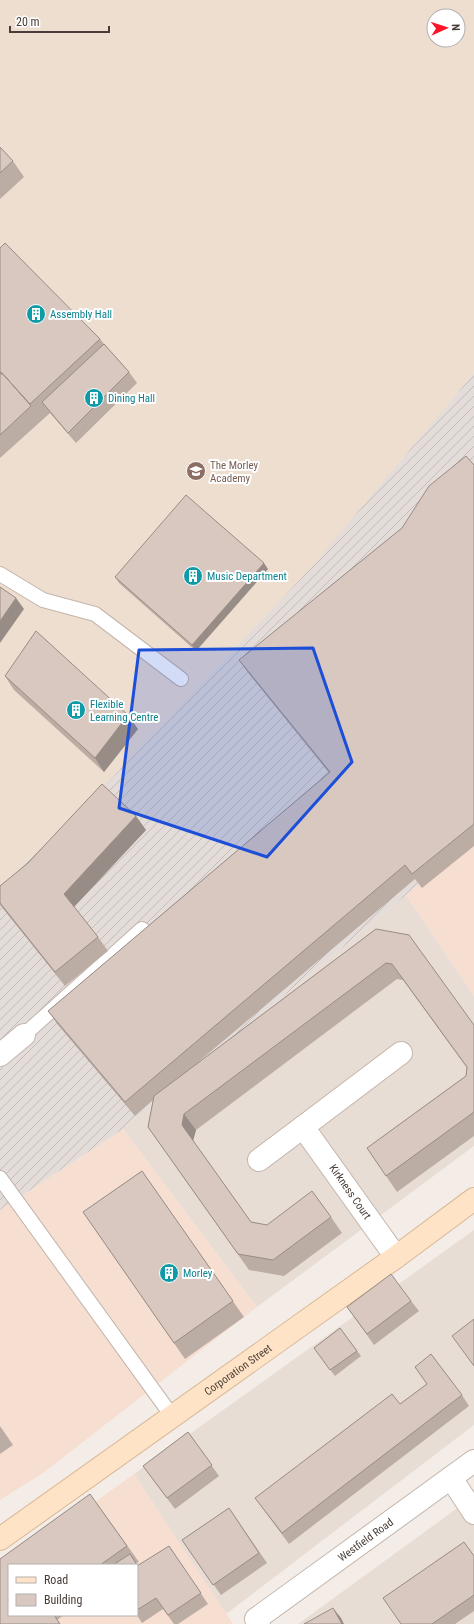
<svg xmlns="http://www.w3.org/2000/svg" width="474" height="1624" font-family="'Roboto Condensed',sans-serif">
<defs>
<pattern id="industrial-furrows" width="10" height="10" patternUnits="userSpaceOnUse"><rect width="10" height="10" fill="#e3dcd8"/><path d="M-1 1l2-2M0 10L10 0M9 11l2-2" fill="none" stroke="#c4beba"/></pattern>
</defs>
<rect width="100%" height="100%" fill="#f4ede7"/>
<!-- residential -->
<path fill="#e8ddd5" d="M406 895 474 996V1146L257 1307 123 1129Z
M474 1230V1425L226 1614 134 1474Z
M474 1496V1624H298Z"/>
<!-- commercial -->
<path fill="#f6ded1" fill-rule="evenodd" d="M474 836V996L406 895Z
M123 1129 257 1307 43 1473 0 1500V1210Z
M134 1474 233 1624H0V1570ZM9 1565H137V1615H9Z"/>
<!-- industrial -->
<path fill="url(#industrial-furrows)" d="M474 373V836L406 895 123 1129 0 1210V887L90 801 310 568Z"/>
<!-- education -->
<path fill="#edded0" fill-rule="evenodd" d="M0 0H474V373L311 568 90 801 0 887ZM434 16H458V40H434Z"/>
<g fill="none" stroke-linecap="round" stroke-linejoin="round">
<defs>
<path id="service" d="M0 574 43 600 95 614 181 679
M24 1035 142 929
M0 1178 172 1416"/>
<g id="minor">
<path d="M0 1055 24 1035"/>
<path d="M259 1160 303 1127"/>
<path d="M396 1257 303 1127 401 1053"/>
<path d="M451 1478 474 1513"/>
<path id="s1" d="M259 1624 256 1619 474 1461"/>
</g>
<g id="secondary">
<path id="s2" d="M0 1539 396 1257 474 1199"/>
</g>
</defs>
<!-- service casing -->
<use href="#service" stroke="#c3b5ac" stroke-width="16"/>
<!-- minor casing -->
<use href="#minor" stroke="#c3b5ac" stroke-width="24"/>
<!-- secondary casing -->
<use href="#secondary" stroke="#d8b797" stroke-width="24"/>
<!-- service -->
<use href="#service" stroke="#fff" stroke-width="14"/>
<!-- minor -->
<use href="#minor" stroke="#fff" stroke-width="22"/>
<!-- secondary -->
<use href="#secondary" stroke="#ffe3c6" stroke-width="22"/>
</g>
<!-- wall -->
<path fill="#bbaca4" d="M0 147 13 161 24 177 0 199Z
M0 248 100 339 104 344 129 372 137 383 76 443 50 413 0 458Z
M474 465V846L422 888 415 879 190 1069 376 929 474 1025V1136L397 1192 367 1148 466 1076 467 1068 403 980 397 979 196 1130 193 1141 251 1222 267 1225 331 1217 342 1233 284 1276 249 1270 148 1127 153 1100 135 1116 58 1025 48 1011 329 773 249 674 239 660 402 528Z
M268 569 196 651 119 583 115 577Z
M5 676 138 729 104 772 14 690Z
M146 830 74 907 98 937 108 951 65 986 0 905V886Z
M142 1171 244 1317 185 1359 83 1212Z
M411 1301 419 1311 374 1345 347 1307Z
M340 1328 361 1356 335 1376 314 1348Z
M415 1367 462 1395 469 1406 289 1544 255 1498 400 1404 427 1384Z
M0 1426 13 1445 0 1454Z
M188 1432 219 1476 175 1509 143 1466Z
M90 1494 139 1562 136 1563 138 1566 169 1546 208 1604 178 1624H174L163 1609 142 1623 137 1615V1565H9V1615H64L57 1620 60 1624H0V1559Z
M229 1508 267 1563 221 1595 182 1540Z
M474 1556V1611L455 1624H401Z"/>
<!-- shaded-wall -->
<path fill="#988c86" d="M264 563 268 569 196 651 192 645Z
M16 598 24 609 0 643V621Z
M128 715 138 729 104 772 95 758Z
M136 816 146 830 73 908 64 894Z
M184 1114 196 1130 193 1141 182 1125Z
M333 1608 341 1618 344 1624H342Z"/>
<!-- building -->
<path fill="#d9c8bf" stroke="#988c86" d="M0 147 13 161 0 173Z
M5 243 100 339 30 404 1 372H0V248Z
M104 344 129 372 68 433 42 402Z
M0 374H3L31 406 0 435Z
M466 456 474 465V824L412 874 405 865 125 1102 48 1011 330 772 239 660 402 528 429 486Z
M186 495 264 563 192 645 115 577Z
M0 587 16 598 0 621Z
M36 631 128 715 95 758 5 676Z
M102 784 136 816 64 894 98 937 55 972 0 903V886L28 863Z
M376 929 409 935 474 1025V1112L386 1176 367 1148 466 1076 467 1067 392 964 386 963 184 1114 182 1125 251 1222 267 1225 312 1191 331 1217 273 1260 238 1254 148 1127 154 1096Z
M142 1171 233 1301 174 1343 83 1212Z
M391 1274 411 1301 367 1334 347 1307Z
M474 1319V1366L452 1336Z
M340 1328 357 1351 330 1370 314 1348Z
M431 1354 462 1395 282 1533 255 1498 392 1394 400 1404 427 1384 415 1367Z
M188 1432 212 1465 167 1498 143 1466Z
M90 1494 127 1546 100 1565H9V1615H54L60 1624H0V1559Z
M229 1508 259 1553 213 1585 182 1540Z
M464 1542 474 1556V1595L432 1624H401L383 1598Z
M169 1546 201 1593 168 1615 156 1598 137 1610V1566Z
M130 1554 137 1565H113Z
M333 1608 342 1624H304Z"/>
<!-- marked area -->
<path fill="#1d4ed8" fill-opacity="0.2" stroke="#1d4ed8" stroke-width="3" stroke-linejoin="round" d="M313 648 352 762 267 857 119 808 139 650Z"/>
<!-- icons -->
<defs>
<symbol id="building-disc" viewBox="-11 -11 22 22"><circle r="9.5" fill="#0f9aa8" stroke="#fff"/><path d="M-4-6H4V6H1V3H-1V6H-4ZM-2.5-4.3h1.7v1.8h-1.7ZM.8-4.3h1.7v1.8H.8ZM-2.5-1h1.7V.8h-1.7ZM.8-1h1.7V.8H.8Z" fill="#fff"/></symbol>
<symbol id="school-disc" viewBox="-11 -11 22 22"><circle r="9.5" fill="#8d6e63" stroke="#fff"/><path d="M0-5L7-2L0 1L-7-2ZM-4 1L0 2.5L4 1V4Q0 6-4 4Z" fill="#fff"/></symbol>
</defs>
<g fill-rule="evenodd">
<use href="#building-disc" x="25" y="303" width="22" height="22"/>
<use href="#building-disc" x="83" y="387" width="22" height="22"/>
<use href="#school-disc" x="185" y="460" width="22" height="22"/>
<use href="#building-disc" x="182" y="565" width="22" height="22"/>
<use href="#building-disc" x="65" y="699" width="22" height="22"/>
<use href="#building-disc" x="158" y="1262" width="22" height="22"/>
</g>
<g text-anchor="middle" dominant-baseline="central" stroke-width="4" stroke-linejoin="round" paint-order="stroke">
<!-- culture labels -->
<g font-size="11" fill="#0d838f" stroke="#fff" text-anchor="start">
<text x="50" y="314">Assembly Hall</text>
<text x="108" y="398">Dining Hall</text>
<text x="207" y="576">Music Department</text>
<text x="90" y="704">Flexible<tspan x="90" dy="13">Learning Centre</tspan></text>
<text x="183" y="1273">Morley</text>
</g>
<!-- education labels -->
<g font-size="11" fill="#785e54" stroke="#fff" text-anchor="start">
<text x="210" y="465">The Morley<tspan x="210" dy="13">Academy</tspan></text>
</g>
<!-- street labels -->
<g font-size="11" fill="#473c36" stroke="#fff">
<text transform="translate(350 1192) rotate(55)">Kirkness Court</text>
<text stroke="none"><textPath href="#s2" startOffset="292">Corporation Street</textPath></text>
<text stroke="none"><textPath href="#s1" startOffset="141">Westfield Road</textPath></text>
</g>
</g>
<!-- legend -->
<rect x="8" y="1564" width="130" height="52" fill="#ffffff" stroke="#b5b1af"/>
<rect x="16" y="1577" width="20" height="6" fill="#ffe3c6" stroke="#b5b1af"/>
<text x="44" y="1584" font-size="12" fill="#473c36">Road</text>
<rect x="16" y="1594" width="20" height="12" fill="#d9c8bf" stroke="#b5b1af"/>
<text x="44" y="1604" font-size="12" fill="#473c36">Building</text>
<!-- north arrow -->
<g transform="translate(446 28) rotate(87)"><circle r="19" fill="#ffffff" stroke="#b5b1af"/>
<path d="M0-3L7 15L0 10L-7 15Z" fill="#ff1329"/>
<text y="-6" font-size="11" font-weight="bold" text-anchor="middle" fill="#473c36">N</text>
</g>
<!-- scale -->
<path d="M10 26v6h99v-6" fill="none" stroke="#473c36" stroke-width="2"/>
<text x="16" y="26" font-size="12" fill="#473c36" stroke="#ffffff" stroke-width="3" paint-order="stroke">20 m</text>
</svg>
